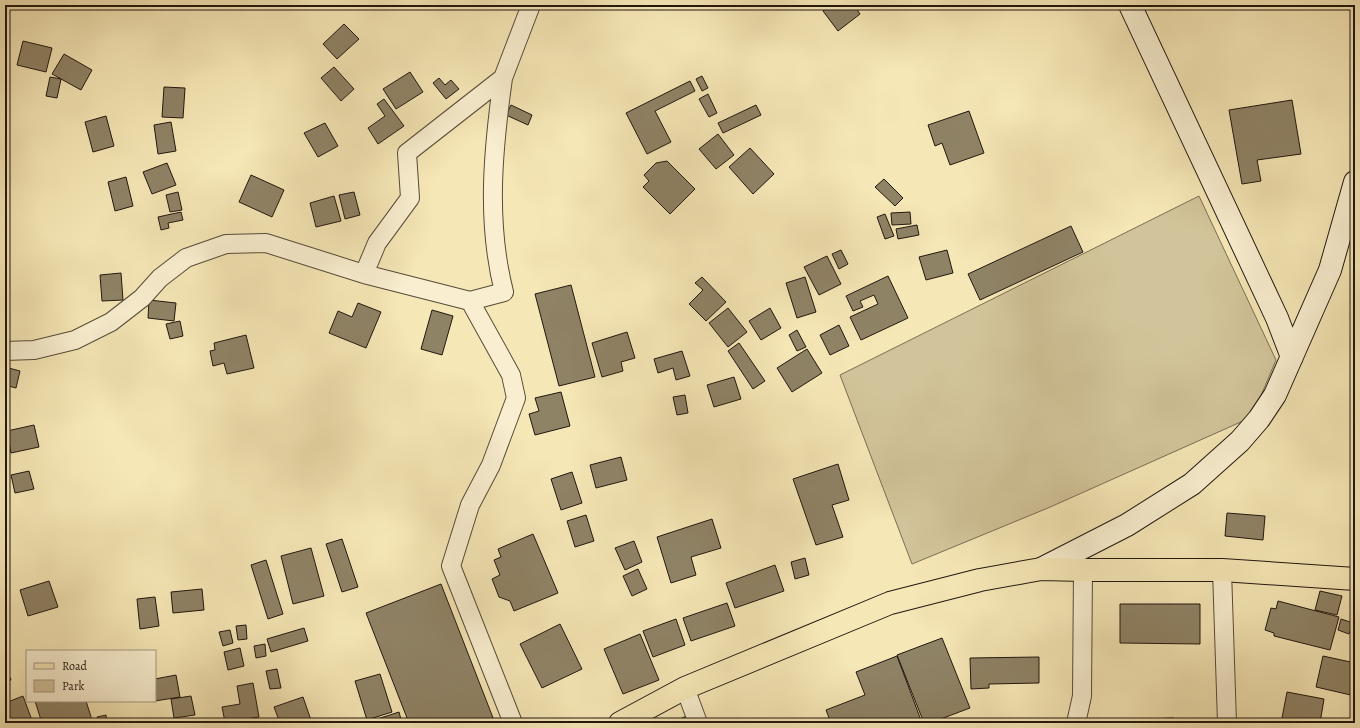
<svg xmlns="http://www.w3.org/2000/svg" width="1360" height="728" font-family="Alegreya,serif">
<rect width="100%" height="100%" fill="#f6e7b6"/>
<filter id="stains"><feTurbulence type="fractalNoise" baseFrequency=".005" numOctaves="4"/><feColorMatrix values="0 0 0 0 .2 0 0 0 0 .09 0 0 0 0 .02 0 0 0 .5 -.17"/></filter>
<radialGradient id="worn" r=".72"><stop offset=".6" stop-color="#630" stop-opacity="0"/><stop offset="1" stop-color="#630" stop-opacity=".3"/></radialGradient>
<!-- green -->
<path fill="#d2c49a" stroke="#796e54" d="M1199 196 1276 360 1252 417 1048 508 912 564 840 375Z"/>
<!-- building -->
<path fill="#8f8366" stroke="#20170f" d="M831 5H854L860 14 838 31 823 11Z
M344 24 359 39 337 59 323 44Z
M23 41 52 48 46 72 17 65Z
M64 54 92 70 81 90 52 74Z
M334 67 354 89 341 101 321 78Z
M410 72 423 92 396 109 383 89Z
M702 76 708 88 702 91 696 79Z
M50 77 61 79 57 98 46 96Z
M439 78 445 85 451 80 459 89 446 99 433 83Z
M690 81 695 91 655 111 671 142 647 154 626 113Z
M164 87 185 88 183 118 162 117Z
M708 94 717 113 709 117 699 99Z
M384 99 404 126 378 144 368 128 385 116 377 104Z
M1292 100 1301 154 1257 160 1261 181 1242 184 1229 110Z
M511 105 532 115 528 125 506 115Z
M756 105 761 115 723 133 718 123Z
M969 111 984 153 950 165 942 143 935 146 928 125Z
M106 116 114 146 93 152 85 122Z
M171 122 176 151 158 154 154 125Z
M325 123 338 146 318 157 304 133Z
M718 134 734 155 716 169 699 149Z
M750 148 774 174 753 194 729 167Z
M667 161 695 189 670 214 643 187 649 181 644 175 656 163Z
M167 163 176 185 152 194 143 172Z
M251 175 284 190 272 217 239 202Z
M126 177 133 206 115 211 108 182Z
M884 179 903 198 895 206 875 187Z
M178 192 182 210 170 212 166 195Z
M354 192 360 215 345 219 339 195Z
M334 196 341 221 316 227 310 203Z
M181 212 183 220 168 223 169 228 161 230 158 217Z
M910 212 911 224 892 225 891 213Z
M885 214 894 236 885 239 877 217Z
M917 225 919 235 898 239 896 229Z
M1071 226 1083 252 980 300 968 274Z
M841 250 848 264 839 269 832 254Z
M947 250 953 273 926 280 919 257Z
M827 256 841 284 819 295 804 267Z
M121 273 123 300 102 301 100 275Z
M888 276 908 318 861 340 850 317 878 304 874 295 860 301 863 307 853 311 846 296Z
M702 277 726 302 706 321 689 304 703 290 695 283Z
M805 277 816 312 797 318 786 283Z
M571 285 595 377 559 386 535 294Z
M149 300 176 303 174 321 148 318Z
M358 303 381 312 366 348 329 333 338 311 352 317Z
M728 308 747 332 728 347 709 323Z
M770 308 781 328 761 340 749 321Z
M432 310 453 316 442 355 421 349Z
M180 321 183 336 170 339 166 324Z
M839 325 849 346 830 355 820 335Z
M797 330 806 347 797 351 789 335Z
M627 332 635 358 621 362 623 371 602 377 592 343Z
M246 335 254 368 227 374 224 363 213 366 210 351 215 350 214 343Z
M739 343 765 381 753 389 728 351Z
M807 349 822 373 792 392 777 368Z
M682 351 690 376 676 380 673 368 658 373 654 359Z
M5 367 20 371 16 388 5 385Z
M734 377 741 399 714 407 707 385Z
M561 392 570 426 535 435 529 414 539 411 535 398Z
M685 395 688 413 677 415 673 397Z
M34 425 39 447 11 453 7 431Z
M621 457 627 480 596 488 590 465Z
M838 464 849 500 832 505 843 537 816 545 793 479Z
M29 471 34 489 15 493 11 475Z
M572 472 582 503 561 510 551 479Z
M1227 513 1265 516 1263 540 1225 536Z
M586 515 594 541 575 547 567 521Z
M712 519 721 548 691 557 696 575 671 583 657 537Z
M533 534 558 593 514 611 510 601 499 597 492 579 500 575 494 560 501 557 498 549Z
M342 539 358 587 342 592 326 544Z
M634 541 642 562 625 570 615 548Z
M311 548 324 596 293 604 281 556Z
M805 558 809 575 795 579 791 562Z
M266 560 283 614 268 619 251 565Z
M775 565 784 591 735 608 726 583Z
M638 569 647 589 632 596 623 576Z
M49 581 58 607 28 616 20 590Z
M441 584 495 723H409L366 613Z
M202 589 204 610 173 613 171 592Z
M1320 591 1342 596 1337 615 1315 610Z
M155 597 159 626 140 629 137 599Z
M1278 601 1339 617 1330 650 1274 636V633L1265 630 1271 608 1276 609Z
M727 603 735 626 691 641 683 618Z
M1120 604H1200V644L1120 643Z
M676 619 685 645 653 657 643 631Z
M1341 619 1353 623 1349 634 1338 630Z
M560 624 582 669 542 688 520 644Z
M246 625 247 639 238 640 236 626Z
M304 628 308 641 271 652 267 639Z
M230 630 233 643 223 646 219 632Z
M640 634 659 680 623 694 604 649Z
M942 638 970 708 930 723H924L897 655Z
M265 644 266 656 256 658 254 646Z
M240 648 244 666 228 670 224 652Z
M897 656 922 723H831L826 710 865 695 856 672Z
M1323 656 1355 663V696L1316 687Z
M1039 657V683L989 684V688L971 689 970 658Z
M5 666 11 680 5 683Z
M277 669 281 688 270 689 266 671Z
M380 674 392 712 367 720 355 681Z
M176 675 180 697 155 701V679Z
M253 683 259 717 225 722 222 707 240 704 237 686Z
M1287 692 1324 699 1320 723H1281Z
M23 696 33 723H5V703Z
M191 696 195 715 174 718 171 699Z
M303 697 312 723H280L274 707Z
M35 701H86L93 723H42Z
M399 712 402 723H365Z
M106 715 107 723H98L97 717Z
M687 716 689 723H669Z
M1174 718V723H1144V719Z
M196 719 197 723H175Z
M1221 719V723H1191V720Z"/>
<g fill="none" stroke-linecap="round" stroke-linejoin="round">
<defs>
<path id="minor" d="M364 274 470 301 504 292C486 221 493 150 503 78
M470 301 511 375 516 398 491 465 470 505 451 566 513 723
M5 351 34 350 75 340 111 322 142 298 160 278 186 258 226 244 266 243 364 274 377 243 410 198 407 153 503 78 531 5
M1222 570 1227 723
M685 688 698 723
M1076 723 1082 696 1083 570"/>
<path id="secondary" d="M1130 5 1277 318 1292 357
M1041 569 1127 525 1192 484 1240 441 1259 419 1275 395 1330 270 1355 182"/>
<path id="primary" d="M620 723 685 688 890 603 980 580 1041 569 1083 570H1222L1355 579"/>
</defs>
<!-- minor casing -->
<use href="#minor" stroke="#564b39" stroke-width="20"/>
<!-- secondary casing -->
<use href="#secondary" stroke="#20170f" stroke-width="24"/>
<!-- primary casing -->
<use href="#primary" stroke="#20170f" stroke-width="24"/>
<!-- minor -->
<use href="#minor" stroke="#f9efd0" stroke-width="18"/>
<!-- secondary -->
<use href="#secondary" stroke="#f9efd0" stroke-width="22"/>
<!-- primary -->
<use href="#primary" stroke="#f6e7b6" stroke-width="22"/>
</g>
<!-- margin -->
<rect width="1360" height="728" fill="none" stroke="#f6e7b6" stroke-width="20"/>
<rect x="6" y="6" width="1348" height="716" fill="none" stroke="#20170f" stroke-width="2"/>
<rect x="10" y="10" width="1340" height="708" fill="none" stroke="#20170f"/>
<!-- legend -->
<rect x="26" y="650" width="130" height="52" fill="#f9efd0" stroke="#a29983"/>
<rect x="34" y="663" width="20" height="6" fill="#f6e7b6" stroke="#a29983"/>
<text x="62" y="670" font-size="12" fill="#20170f">Road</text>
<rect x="34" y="680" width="20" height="12" fill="#d2c49a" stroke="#a29983"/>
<text x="62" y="690" font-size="12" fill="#20170f">Park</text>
<rect width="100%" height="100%" filter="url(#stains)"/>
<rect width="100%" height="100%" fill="url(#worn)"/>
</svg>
